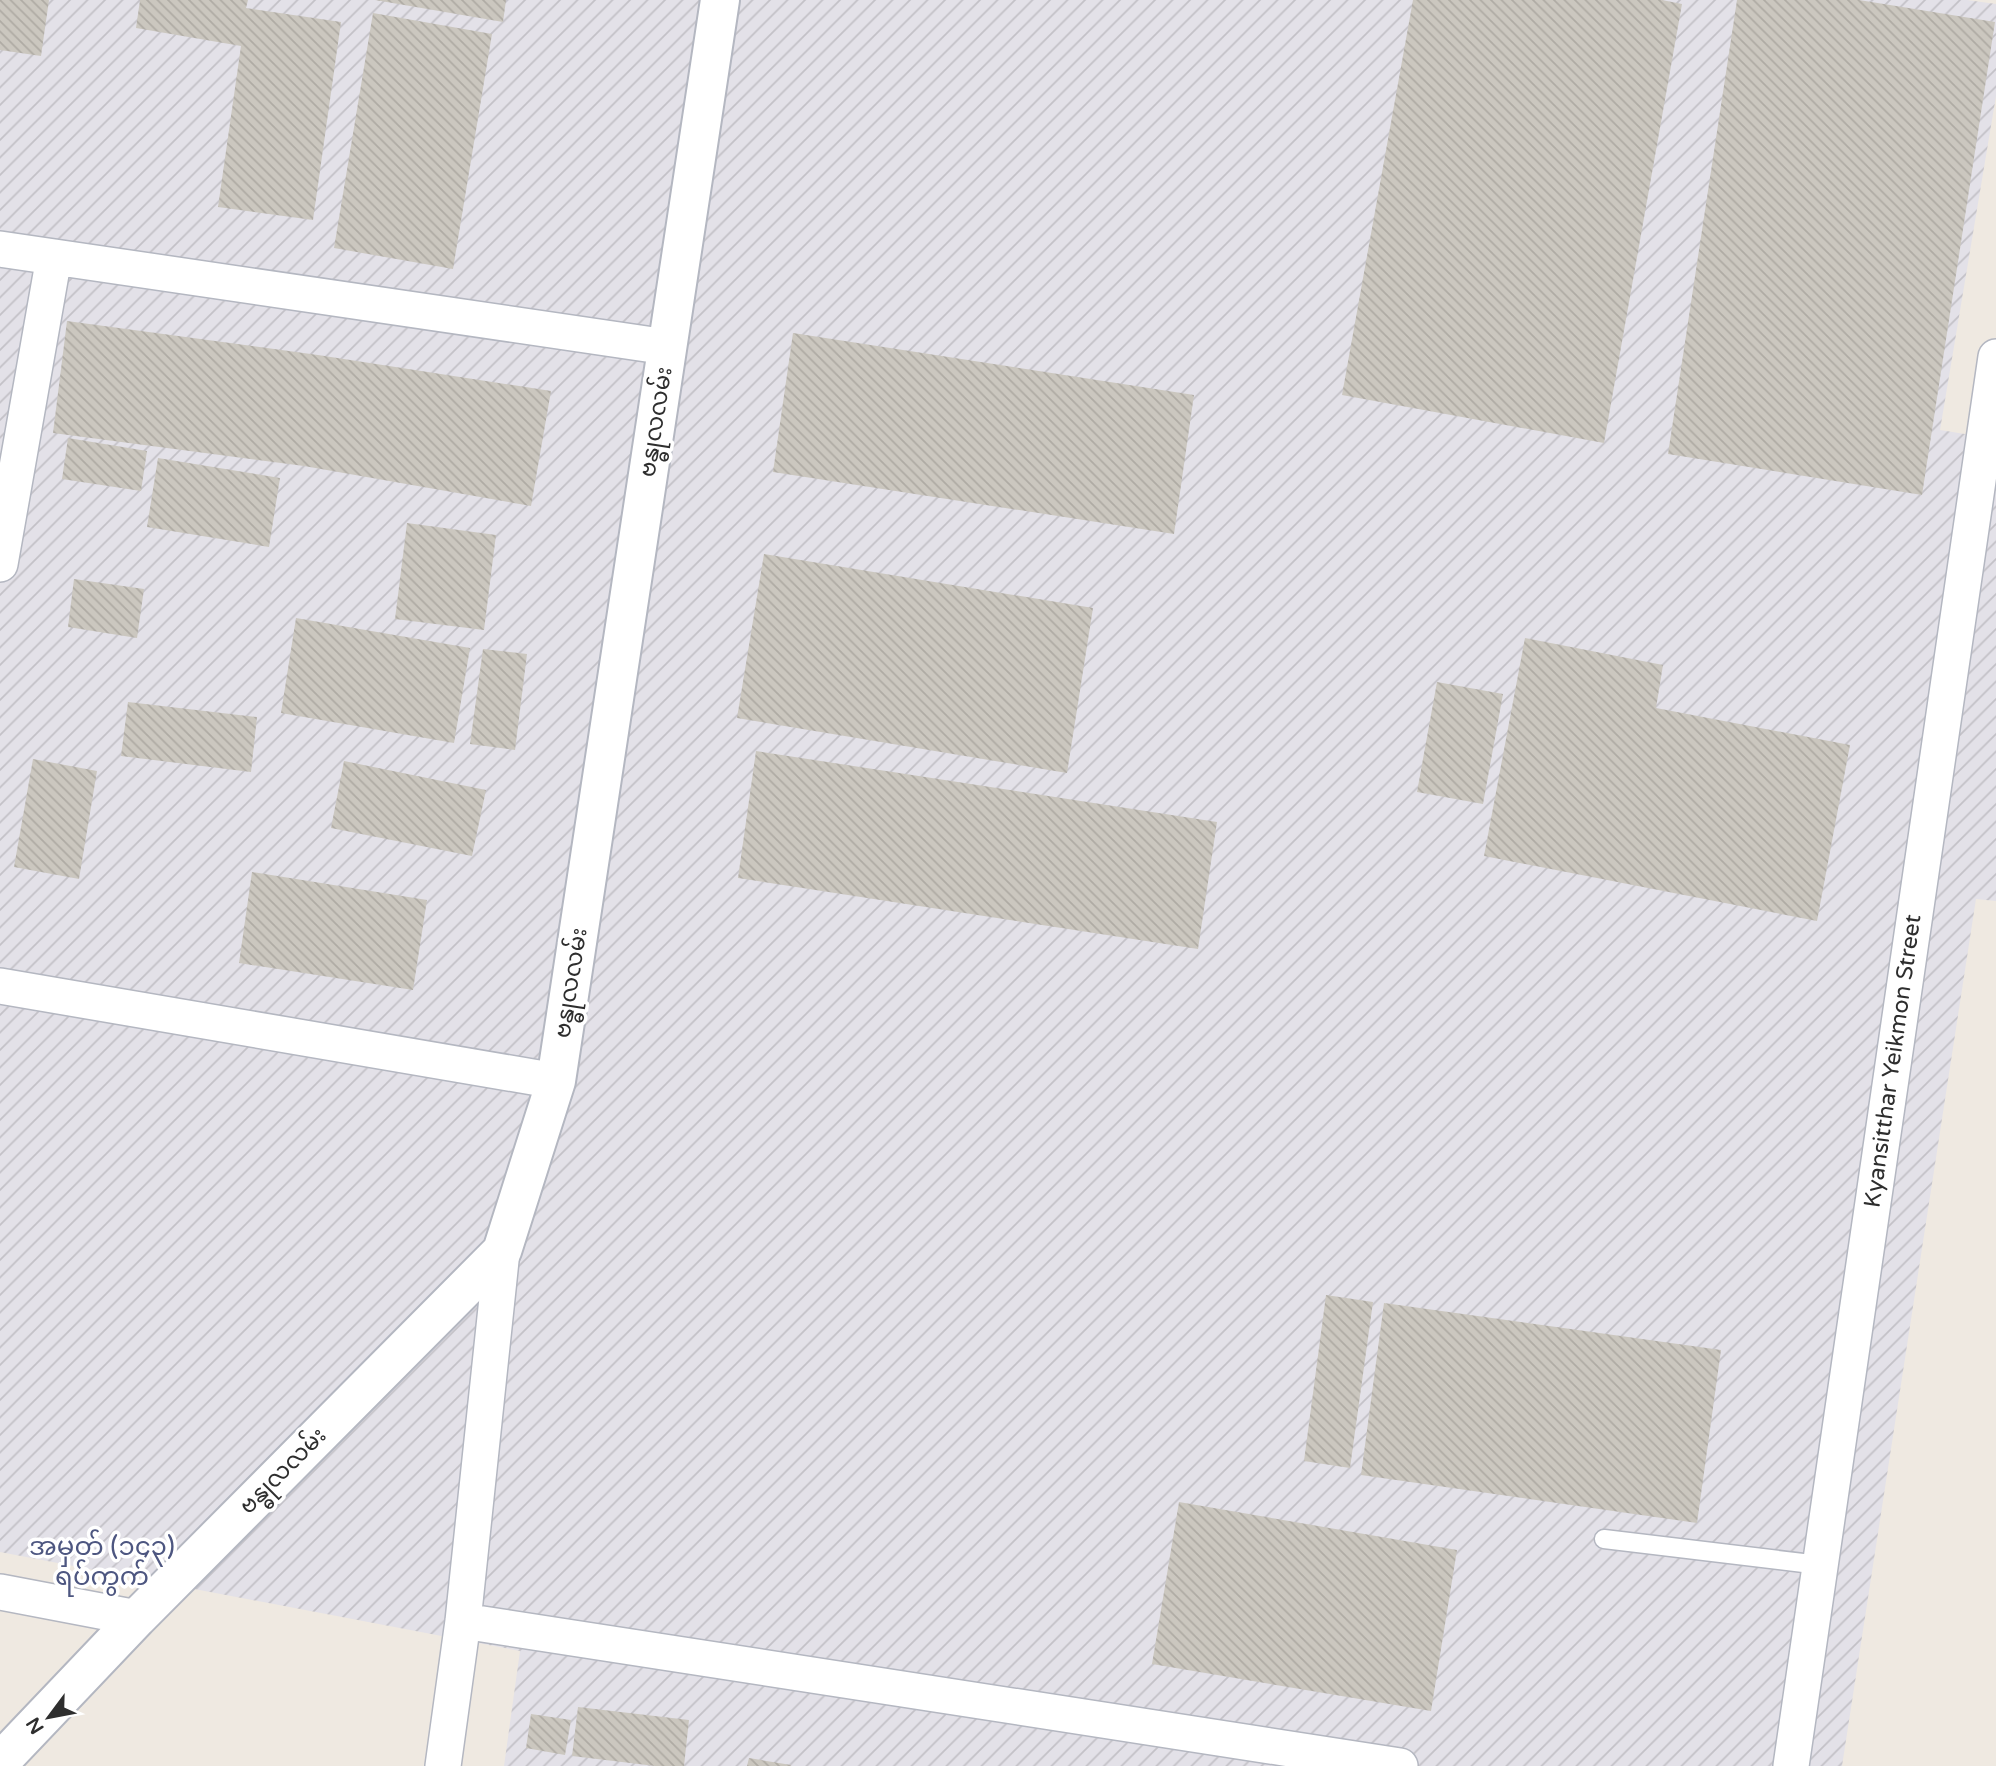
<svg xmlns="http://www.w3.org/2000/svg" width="1996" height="1766" font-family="'Varela Round','Noto Sans Myanmar',sans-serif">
<defs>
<pattern id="industrial-furrows" width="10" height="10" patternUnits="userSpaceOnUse" patternTransform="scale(1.75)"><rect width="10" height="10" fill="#e3e1e8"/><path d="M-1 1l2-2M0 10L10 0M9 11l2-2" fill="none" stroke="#c3c1c7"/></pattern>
<pattern id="building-back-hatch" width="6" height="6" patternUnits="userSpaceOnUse" patternTransform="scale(1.75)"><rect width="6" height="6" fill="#cbc7bf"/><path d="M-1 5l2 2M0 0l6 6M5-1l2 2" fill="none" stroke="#afaba4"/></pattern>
</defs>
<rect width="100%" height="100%" fill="#efe9e1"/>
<!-- industrial -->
<path fill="url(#industrial-furrows)" d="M0 0H1967L1996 4V96L1940 430 1996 439V901L1976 899 1842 1766H504L520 1651 0 1552Z"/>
<!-- building -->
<path fill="url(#building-back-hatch)" d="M0 0H49L41 56 0 50Z
M140 0H248L246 8 341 22 313 220 218 207 241 46 136 28Z
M375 0H506L503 22Z
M1413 0H1662L1682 4 1604 443 1342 395Z
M1737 0H1859L1995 22 1922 495 1668 454Z
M373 13 492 34 453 269 334 248Z
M67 321 318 355 551 391 531 506 304 466 53 433Z
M793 333 1194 395 1174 534 773 472Z
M68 438 147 451 141 491 62 479Z
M158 458 280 478 269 547 147 527Z
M407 523 496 535 484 630 395 619Z
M764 554 1093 608 1067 773 737 718Z
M74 579 144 589 137 638 68 627Z
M296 618 470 648 454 743 281 713Z
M1525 638 1663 665 1656 708 1850 745 1817 921 1484 856Z
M483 649 527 654 515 750 470 744Z
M1437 682 1503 694 1483 804 1417 792Z
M128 702 257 717 251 772 121 756Z
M756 751 1217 822 1198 949 738 878Z
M33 759 97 771 79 879 14 867Z
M344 761 486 790 472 856 331 828Z
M252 872 427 900 413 990 239 963Z
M1326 1295 1373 1302 1350 1468 1304 1461Z
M1384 1303 1721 1350 1697 1523 1361 1475Z
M1179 1502 1457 1550 1431 1711 1152 1664Z
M578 1707 689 1720 684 1766H655L572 1756Z
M531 1714 571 1720 565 1755 526 1748Z
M749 1758 791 1765V1766H747Z"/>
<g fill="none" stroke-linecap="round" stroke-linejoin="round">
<defs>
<path id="lane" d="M1604 1539 1820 1565"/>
<path id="street" d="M0 249 667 347
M0 564 54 257
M0 986 556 1081
M0 1592 137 1618
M463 1621 1400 1766
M443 1766 463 1621 502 1251
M1791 1766 1996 357"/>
<path id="secondary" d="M0 1762 137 1618 502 1251 556 1081 720 0"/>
</defs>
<!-- lane casing -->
<use href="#lane" stroke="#b4b7c1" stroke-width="21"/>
<!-- street casing -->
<use href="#street" stroke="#b4b7c1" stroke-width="38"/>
<!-- secondary casing -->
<use href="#secondary" stroke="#b4b7c1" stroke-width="42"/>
<!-- lane -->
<use href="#lane" stroke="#fff" stroke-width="18"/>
<!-- street -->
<use href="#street" stroke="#fff" stroke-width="35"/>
<!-- secondary -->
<use href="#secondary" stroke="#fff" stroke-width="38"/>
</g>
<g text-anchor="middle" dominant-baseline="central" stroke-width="7" stroke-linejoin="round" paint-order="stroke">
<!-- street labels -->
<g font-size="23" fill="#2e2e2e" stroke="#fff">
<text transform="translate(656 422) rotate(-81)">ဗန္ဓုလလမ်း</text>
<text transform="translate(571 983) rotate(-81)">ဗန္ဓုလလမ်း</text>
<text transform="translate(1893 1061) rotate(-82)">Kyansitthar Yeikmon Street</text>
<text transform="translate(283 1471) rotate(-45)">ဗန္ဓုလလမ်း</text>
</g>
<!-- quarter labels -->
<g font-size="26" fill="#4d5680" stroke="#fff">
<text x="102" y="1546">အမှတ် (၁၄၃)<tspan x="102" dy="30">ရပ်ကွက်</tspan></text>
</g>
</g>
<!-- north arrow -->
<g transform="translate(49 1717) rotate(238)" stroke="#ffffff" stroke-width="5" paint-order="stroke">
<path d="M0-5L12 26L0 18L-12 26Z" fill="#2e2e2e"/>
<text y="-10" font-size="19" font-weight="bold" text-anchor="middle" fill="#2e2e2e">N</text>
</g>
</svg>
